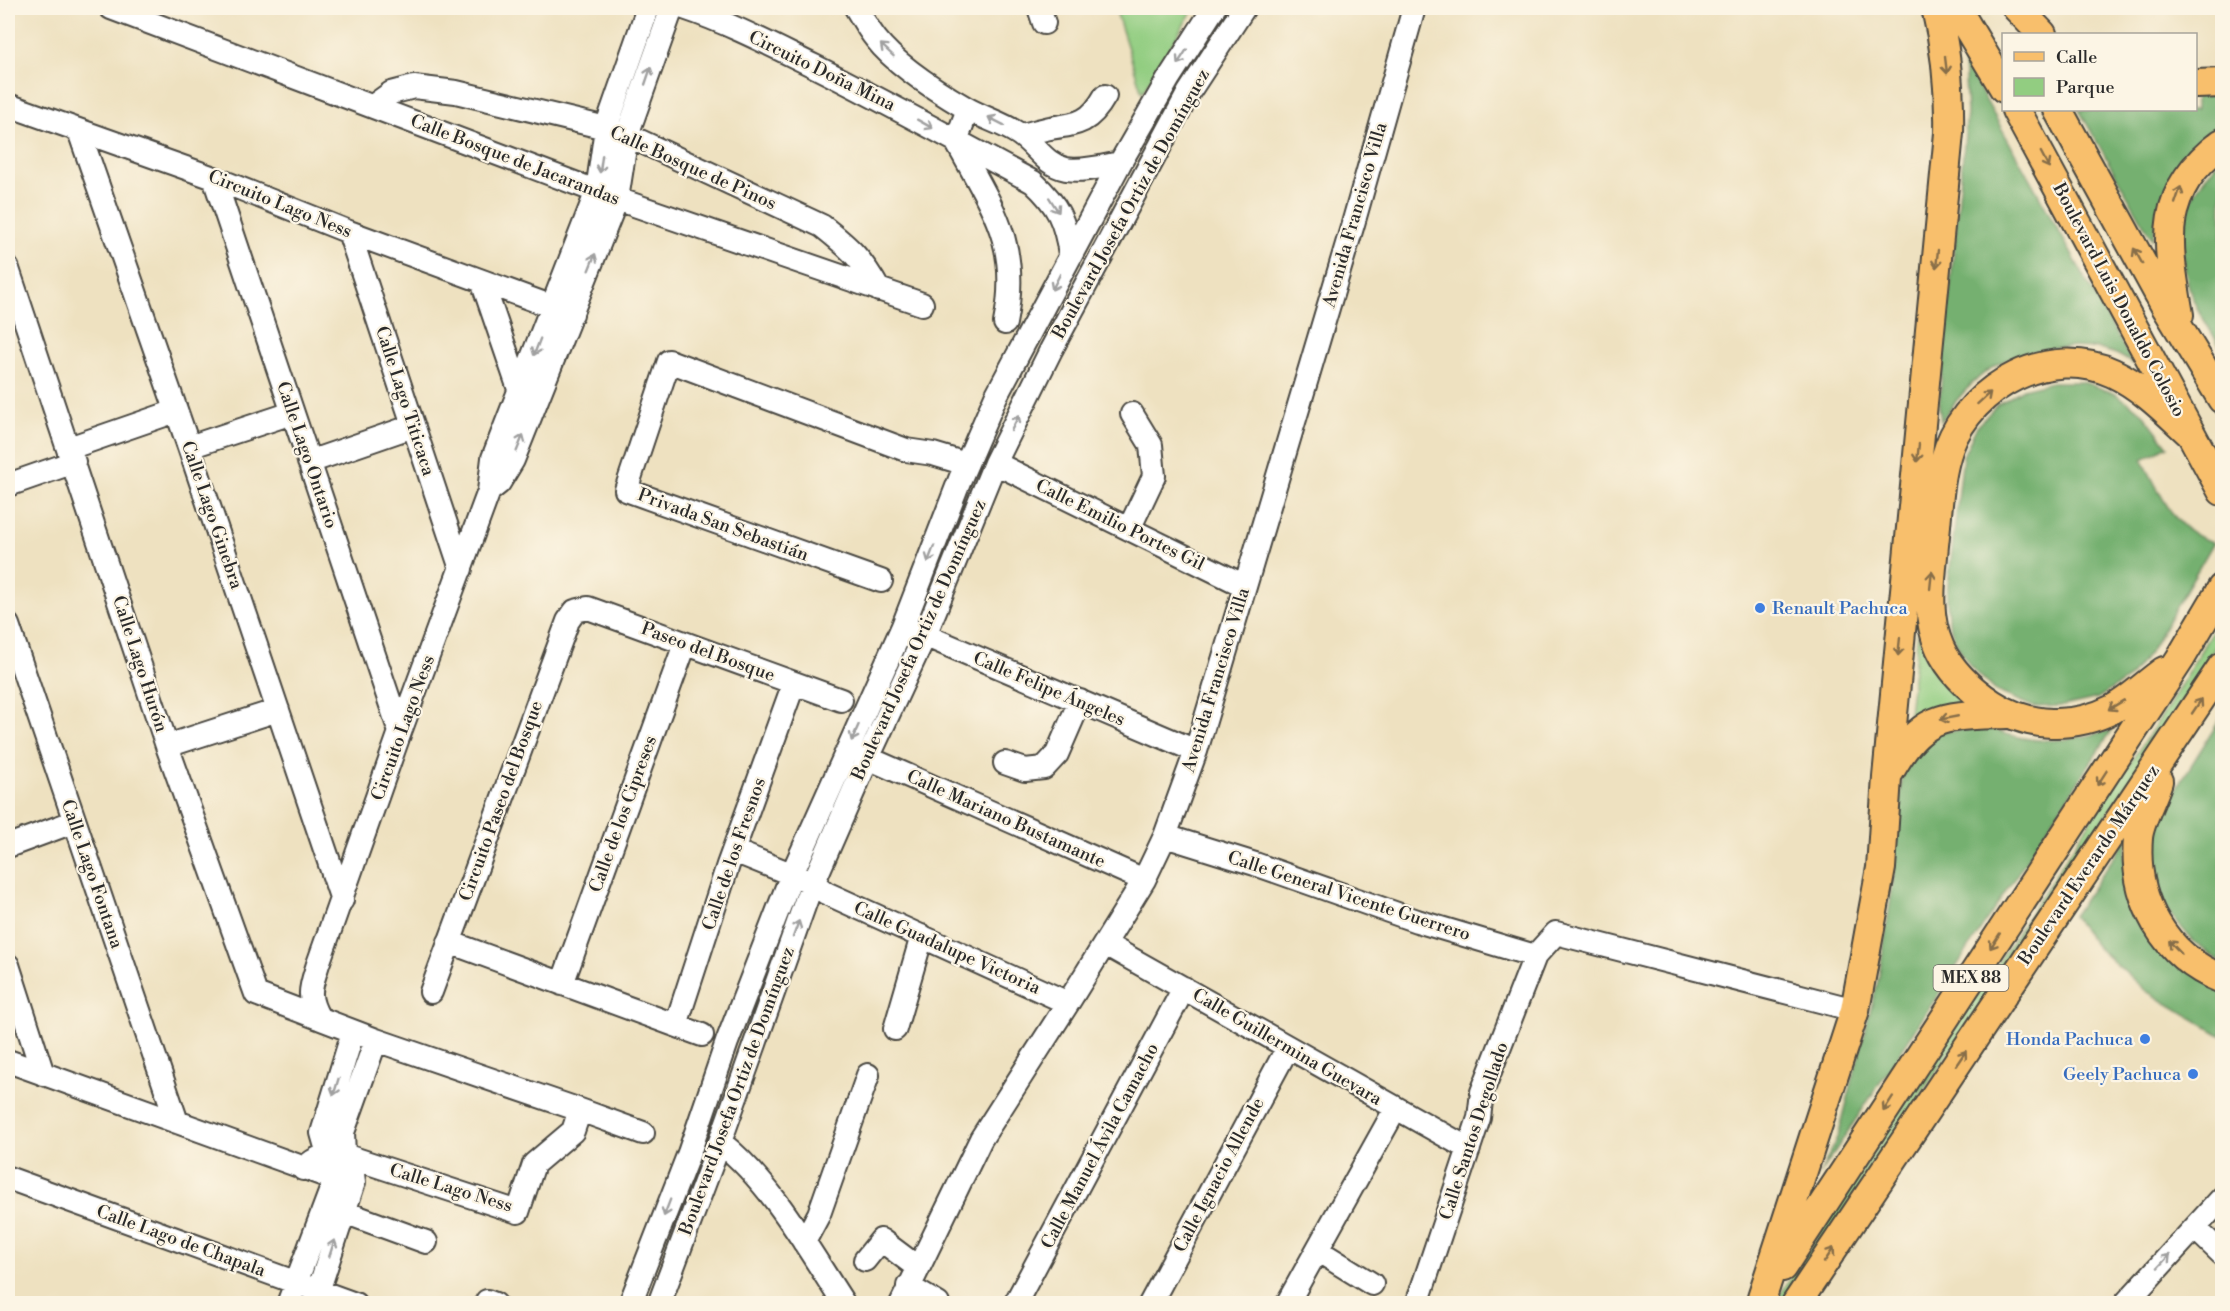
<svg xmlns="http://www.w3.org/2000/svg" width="2230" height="1311" font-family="'Libre Bodoni',serif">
<rect width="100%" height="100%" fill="#fcf5e5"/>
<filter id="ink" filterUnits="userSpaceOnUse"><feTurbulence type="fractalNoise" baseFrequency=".0167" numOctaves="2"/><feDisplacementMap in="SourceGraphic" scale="12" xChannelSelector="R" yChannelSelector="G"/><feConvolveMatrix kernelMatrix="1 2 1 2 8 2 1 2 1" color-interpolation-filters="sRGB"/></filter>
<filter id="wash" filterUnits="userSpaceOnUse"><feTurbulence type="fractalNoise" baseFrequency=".008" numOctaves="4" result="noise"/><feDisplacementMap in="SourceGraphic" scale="24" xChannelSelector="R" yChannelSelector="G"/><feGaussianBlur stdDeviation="1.35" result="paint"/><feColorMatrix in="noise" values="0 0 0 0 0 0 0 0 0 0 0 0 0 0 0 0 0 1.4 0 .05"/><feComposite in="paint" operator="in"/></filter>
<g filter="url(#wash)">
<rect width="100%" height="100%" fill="#eee1c0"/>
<!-- green -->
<path fill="#92cd81" stroke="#5e7c56" stroke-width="1.5" d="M1115 8H1194L1142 93Z
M2222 614V636L2177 709 1782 1303 1774 1304 2092 819 2170 704Z
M1918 633C1931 668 1939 684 1968 708L1907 732Z"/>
<!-- forest -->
<path fill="#75b06f" stroke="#506e4d" stroke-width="1.5" d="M1964 61 2133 364C2127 360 2120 355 2113 353 2083 342 2033 348 2004 361 1978 373 1957 398 1941 421L1939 406 1967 113Z
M2196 94 2222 95V128L2199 144 2161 203 2152 239 2079 110H2196Z
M2222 157V350C2214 335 2204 321 2196 306 2183 279 2177 229 2190 202 2198 185 2210 171 2222 157Z
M2052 382H2083L2114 393 2142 412 2168 446 2142 459C2160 492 2174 534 2214 542L2151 650 2129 678 2098 698 2064 706 2034 707 1996 691 1971 667 1955 641 1948 619 1947 594 1963 456 1977 426 1997 405 2023 389Z
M2222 716V963L2194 942 2163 906 2154 870 2155 823Z
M1991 728C2030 747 2072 741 2112 730L1820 1174 1839 1133 1879 977 1893 884 1903 767 1933 732Z
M2128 837 2124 860 2136 916 2160 952 2222 991V1036L2146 991 2097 947 2073 916Z"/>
</g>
<g filter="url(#ink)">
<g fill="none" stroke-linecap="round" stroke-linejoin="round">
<defs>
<path id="minor" d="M111 8 617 199 922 304
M684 8C729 23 771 45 814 66 888 103 960 143 1033 182 1058 205 1065 221 1070 254
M856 8C862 18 868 29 876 39 896 65 937 91 966 108 983 118 1001 122 1019 134 1036 145 1045 165 1066 169 1083 172 1104 166 1120 163
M1039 8 1044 23
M8 105 214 178 349 232 572 314
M373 106 391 93 414 87 456 92 606 128 627 135 822 226C850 248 862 259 879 290
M968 109 956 141C992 208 1021 244 1005 323
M79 131 189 447 342 900
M1022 135C1031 133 1040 130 1050 128 1078 124 1090 123 1105 96
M214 178 400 732
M349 232 461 569
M8 269 167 746 256 994 376 1040 580 1110 643 1133
M482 281 520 392
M189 447 292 413
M69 448 176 411
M309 462 413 426
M995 463 1245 586
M8 485 74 462
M489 491 499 483 513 460 617 199 627 135 672 8
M1129 529 1154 476 1151 445 1132 414
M881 581 626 490 669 361 906 450 933 454 966 464
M8 625 177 1122
M910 629 1196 751
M167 746 278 710
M868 758 1144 880
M1005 763 1025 770 1044 768 1057 754 1080 701
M1165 836 1255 864 1417 921 1535 956
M8 846 73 822
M734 851 813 883 826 893 1068 1003
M449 942 702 1035
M1105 944 1469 1149
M8 965 43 1074
M562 984 685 644
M431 992 568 621 575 611 588 608 841 700
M319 1018C306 995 311 987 318 964L400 732 489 491 493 458 597 191 606 128 648 8
M676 1025 728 865 794 683
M895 1029 922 936
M8 1061 335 1179
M720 1142C772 1183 808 1249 844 1304
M303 1169C317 1156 325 1154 344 1155L518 1212 534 1164 573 1131 580 1110
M8 1178 355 1304
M344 1212 426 1242
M2195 1228 2222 1254
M804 1242 819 1214 868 1075
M1317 1250 1372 1284
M865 1260 881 1240 917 1267
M908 1286 938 1304
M487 1301 495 1304
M288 1304 335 1179 322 1133 353 1032
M314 1304 354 1182 352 1166 344 1155 343 1132 376 1040
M630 1304 689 1153 727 1042 792 874 903 626 960 479 996 396 1120 163 1169 78 1214 8
M659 1304 720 1142 808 895 868 758 925 635 995 463 1051 350 1189 92 1244 8
M901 1304 981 1139 1068 1003 1144 880 1165 836 1196 751 1353 224 1414 8
M1015 1304 1184 988
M1150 1304 1288 1047
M1287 1304 1396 1108
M1417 1304 1479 1118 1482 1092 1535 956 1556 933 1855 1010
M2125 1304 2222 1198"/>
<path id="major" d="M1956 8 2004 88
M2017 8 2042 34
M2196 84 2222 83
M2016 110 2222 491
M2058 110 2166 307 2222 399
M2179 315C2167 243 2156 192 2222 143
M2164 671C2147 683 2131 699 2113 709 2073 729 2029 728 1992 704 1971 690 1951 672 1940 648 1925 615 1931 580 1934 545 1938 512 1938 478 1949 447 1972 385 2050 344 2113 373 2143 387 2167 412 2191 434
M1890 771C1923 712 1946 716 2007 714
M2158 781C2153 798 2139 822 2138 838 2133 900 2164 956 2222 979
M1782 1267 2180 659 2222 588
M1762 1297 1855 1010 1881 868 1887 777 1949 133C1950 91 1946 49 1936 8
M1796 1304 2222 667"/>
</defs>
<!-- minor casing -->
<use href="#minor" stroke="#484641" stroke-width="26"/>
<!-- major casing -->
<use href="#major" stroke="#484641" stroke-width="32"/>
<!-- minor -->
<use href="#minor" stroke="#fff" stroke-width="22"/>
<!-- major -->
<use href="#major" stroke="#f8bf6c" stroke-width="28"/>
</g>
<!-- one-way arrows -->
<defs><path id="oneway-shaft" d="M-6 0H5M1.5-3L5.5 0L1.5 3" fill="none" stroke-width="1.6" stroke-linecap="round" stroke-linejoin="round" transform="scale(1.5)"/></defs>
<g stroke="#a0a0a0">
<use href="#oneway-shaft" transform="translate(887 50) rotate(-137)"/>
<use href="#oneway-shaft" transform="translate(1182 57) rotate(123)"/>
<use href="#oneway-shaft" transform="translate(648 76) rotate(-71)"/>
<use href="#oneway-shaft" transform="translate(996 121) rotate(-153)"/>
<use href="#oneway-shaft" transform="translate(925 124) rotate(29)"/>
<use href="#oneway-shaft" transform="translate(601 164) rotate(98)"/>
<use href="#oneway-shaft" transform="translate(1054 205) rotate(57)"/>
<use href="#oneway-shaft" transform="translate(592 262) rotate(-68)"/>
<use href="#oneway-shaft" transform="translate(1056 282) rotate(117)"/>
<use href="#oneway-shaft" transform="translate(537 347) rotate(111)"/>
<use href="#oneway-shaft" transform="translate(1015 423) rotate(-64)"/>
<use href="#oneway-shaft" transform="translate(520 443) rotate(-68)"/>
<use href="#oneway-shaft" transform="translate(931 554) rotate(111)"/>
<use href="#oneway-shaft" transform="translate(855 733) rotate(114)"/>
<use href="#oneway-shaft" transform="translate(796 929) rotate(-70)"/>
<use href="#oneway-shaft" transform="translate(336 1087) rotate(107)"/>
<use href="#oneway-shaft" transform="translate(667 1208) rotate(111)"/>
<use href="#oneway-shaft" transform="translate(332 1248) rotate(-72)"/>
<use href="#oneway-shaft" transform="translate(2164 1261) rotate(-47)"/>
</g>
<g stroke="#876e48">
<use href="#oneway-shaft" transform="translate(1946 65) rotate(83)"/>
<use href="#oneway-shaft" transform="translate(2045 160) rotate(62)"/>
<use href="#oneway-shaft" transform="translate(2178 195) rotate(-71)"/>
<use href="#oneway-shaft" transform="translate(2138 256) rotate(-119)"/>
<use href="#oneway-shaft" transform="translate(1937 259) rotate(96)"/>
<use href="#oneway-shaft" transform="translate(1984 398) rotate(-42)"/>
<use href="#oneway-shaft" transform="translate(1918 453) rotate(96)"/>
<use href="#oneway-shaft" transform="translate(1931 580) rotate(-84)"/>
<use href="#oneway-shaft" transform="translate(1899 647) rotate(96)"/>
<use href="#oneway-shaft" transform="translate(2116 705) rotate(149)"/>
<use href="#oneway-shaft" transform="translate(2197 706) rotate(-56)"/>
<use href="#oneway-shaft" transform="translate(1949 718) rotate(169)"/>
<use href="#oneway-shaft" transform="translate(2102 778) rotate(123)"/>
<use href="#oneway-shaft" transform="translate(1995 941) rotate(123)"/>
<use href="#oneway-shaft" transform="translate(2175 947) rotate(-134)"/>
<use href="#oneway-shaft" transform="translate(1961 1058) rotate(-56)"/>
<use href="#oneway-shaft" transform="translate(1888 1104) rotate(123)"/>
<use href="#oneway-shaft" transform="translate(1829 1255) rotate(-56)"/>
</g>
</g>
<!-- markers -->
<g fill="#3f7fe0" stroke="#fcf5e5" stroke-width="2">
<circle cx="1760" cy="608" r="6"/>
<circle cx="2145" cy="1039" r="6"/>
<circle cx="2193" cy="1074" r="6"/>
</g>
<g text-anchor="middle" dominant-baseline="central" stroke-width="4.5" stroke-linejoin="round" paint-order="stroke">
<!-- shield labels -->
<rect fill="#fcf5e5" stroke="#6a6863" stroke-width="1.5" x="1933.5" y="965" width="75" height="26" rx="4.5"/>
<g font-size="16" font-weight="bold" fill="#2b2b2b">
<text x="1971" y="978">MEX 88</text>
</g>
<!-- street labels -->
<g font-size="18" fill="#2b2b2b" stroke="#fcf5e5">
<text transform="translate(822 71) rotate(26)">Circuito Doña Mina</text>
<text transform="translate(515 160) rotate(21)">Calle Bosque de Jacarandas</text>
<text transform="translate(693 168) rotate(24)">Calle Bosque de Pinos</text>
<text transform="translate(280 204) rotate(22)">Circuito Lago Ness</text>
<text transform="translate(1131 204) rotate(-61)">Boulevard Josefa Ortiz de Domínguez</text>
<text transform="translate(1355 215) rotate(-74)">Avenida Francisco Villa</text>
<text transform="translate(2119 300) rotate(62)">Boulevard Luis Donaldo Colosio</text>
<text transform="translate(405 401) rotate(72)">Calle Lago Titicaca</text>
<text transform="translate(307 455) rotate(71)">Calle Lago Ontario</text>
<text transform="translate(212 515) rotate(71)">Calle Lago Ginebra</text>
<text transform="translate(723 525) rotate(20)">Privada San Sebastián</text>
<text transform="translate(1120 525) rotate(26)">Calle Emilio Portes Gil</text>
<text transform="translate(919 640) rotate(-66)">Boulevard Josefa Ortiz de Domínguez</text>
<text transform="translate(708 652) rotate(20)">Paseo del Bosque</text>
<text transform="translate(140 664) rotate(72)">Calle Lago Hurón</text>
<text transform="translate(1216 680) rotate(-73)">Avenida Francisco Villa</text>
<text transform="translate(1049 689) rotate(23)">Calle Felipe Ángeles</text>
<text transform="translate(403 728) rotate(-70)">Circuito Lago Ness</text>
<text transform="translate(501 801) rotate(-70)">Circuito Paseo del Bosque</text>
<text transform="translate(623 814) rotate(-70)">Calle de los Cipreses</text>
<text transform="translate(1006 819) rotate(24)">Calle Mariano Bustamante</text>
<text transform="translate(734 854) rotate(-71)">Calle de los Fresnos</text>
<text transform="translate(2089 865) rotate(-56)">Boulevard Everardo Márquez</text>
<text transform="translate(92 874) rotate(71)">Calle Lago Fontana</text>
<text transform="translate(1349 896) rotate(18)">Calle General Vicente Guerrero</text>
<text transform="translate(947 948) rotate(24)">Calle Guadalupe Victoria</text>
<text transform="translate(1287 1047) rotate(30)">Calle Guillermina Guevara</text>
<text transform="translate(737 1091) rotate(-70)">Boulevard Josefa Ortiz de Domínguez</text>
<text transform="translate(1474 1131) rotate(-72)">Calle Santos Degollado</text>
<text transform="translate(1100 1146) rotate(-62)">Calle Manuel Ávila Camacho</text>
<text transform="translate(1219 1175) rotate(-62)">Calle Ignacio Allende</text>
<text transform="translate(451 1188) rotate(17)">Calle Lago Ness</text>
<text transform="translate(181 1241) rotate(20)">Calle Lago de Chapala</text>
</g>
<!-- shop labels -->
<g font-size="18" fill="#366cbe" stroke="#fcf5e5" text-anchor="end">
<text x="1772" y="608" text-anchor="start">Renault Pachuca</text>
<text x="2133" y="1039">Honda Pachuca</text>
<text x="2181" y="1074">Geely Pachuca</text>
</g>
</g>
<!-- margin -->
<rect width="2230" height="1311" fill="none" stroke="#fcf5e5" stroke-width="30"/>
<!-- legend -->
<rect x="2002" y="33" width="195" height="78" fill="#fcf5e5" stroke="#a8a49b" stroke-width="1.5"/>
<rect x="2014" y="52" width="30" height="9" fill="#f8bf6c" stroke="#a8a49b" stroke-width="1.5"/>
<text x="2056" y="63" font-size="18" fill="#2b2b2b">Calle</text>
<rect x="2014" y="78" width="30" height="18" fill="#92cd81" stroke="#a8a49b" stroke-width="1.5"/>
<text x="2056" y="93" font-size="18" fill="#2b2b2b">Parque</text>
</svg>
